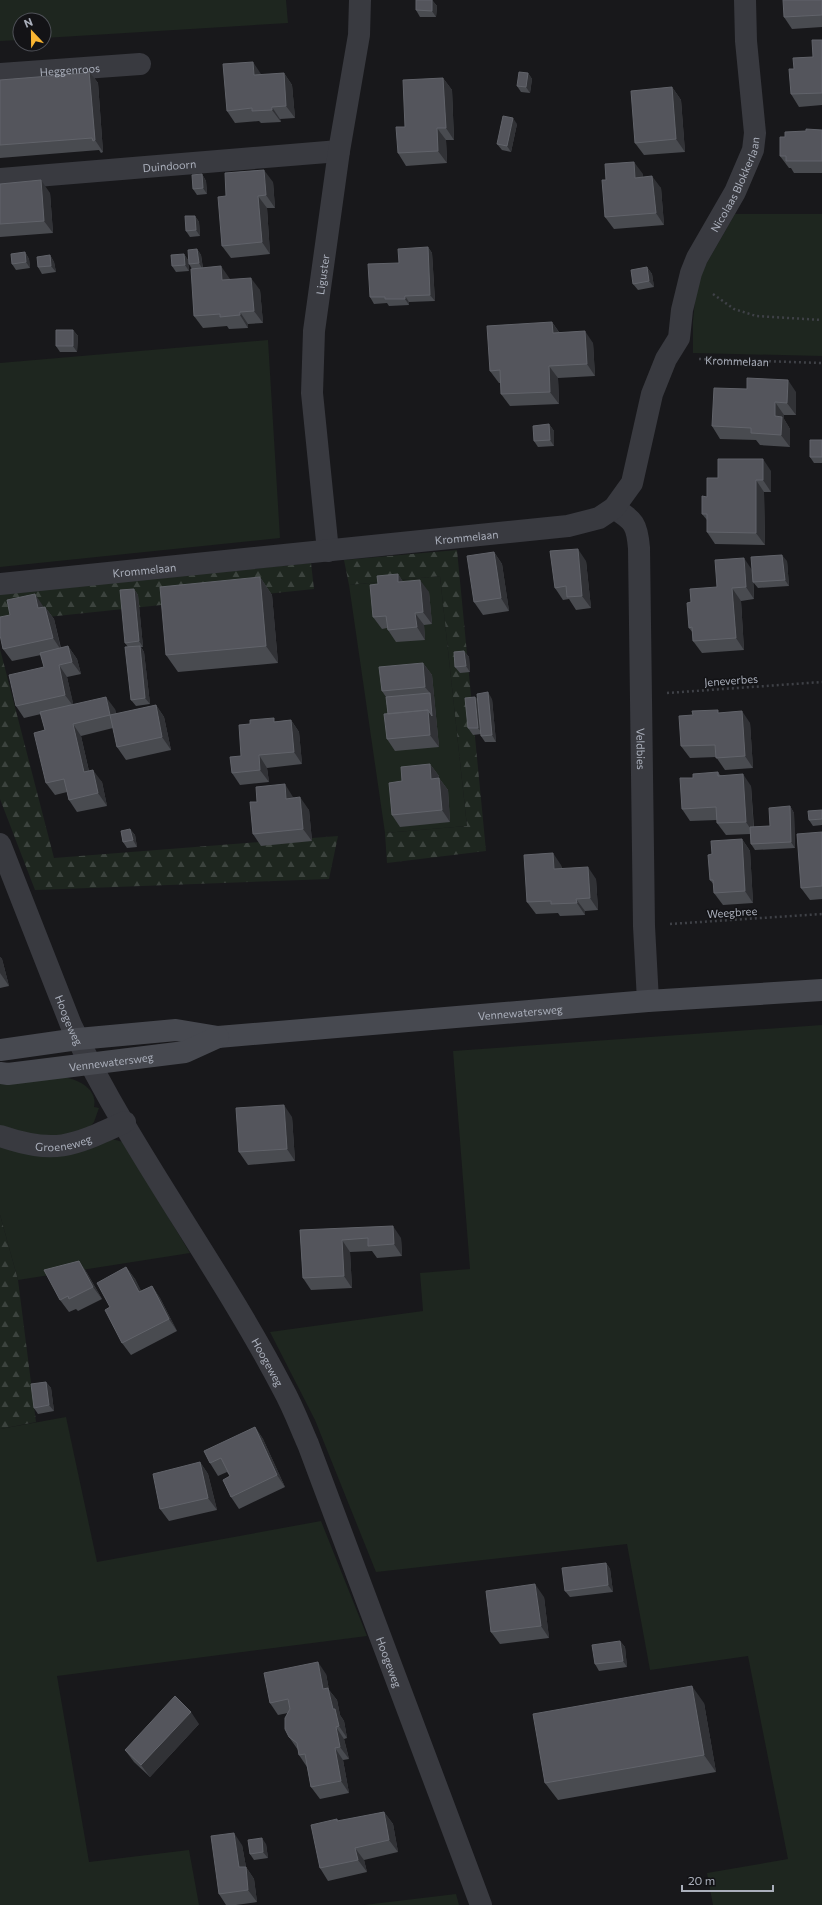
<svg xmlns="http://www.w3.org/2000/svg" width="822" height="1905" font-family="Commissioner,sans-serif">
<defs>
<pattern id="forest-firs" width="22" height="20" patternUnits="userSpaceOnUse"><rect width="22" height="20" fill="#1e261f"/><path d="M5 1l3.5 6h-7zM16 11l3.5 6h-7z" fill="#3c433e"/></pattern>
</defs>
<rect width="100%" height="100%" fill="#18181b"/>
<!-- grass -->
<path fill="#1e261f" d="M0 0H286L288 23 44 38V20H20V40L0 41Z
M735 214H822V356L693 353V321L697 280Z
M268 340 280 538 0 567V363Z
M440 576 467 826 385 833 349 585Z
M822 1025V1905H713L707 1873 788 1859 748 1656 650 1670 627 1544 376 1572 315 1420 270 1332 423 1311 420 1273 470 1269 453 1051Z
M64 1077C79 1080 98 1089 94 1107L99 1108 94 1122 89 1128 63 1138 0 1130V1083Z
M112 1139 123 1142 190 1253 18 1280 0 1215V1145Z
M66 1417 97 1562 321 1521 367 1636 57 1676 89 1862 189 1850 199 1905H0V1429Z
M456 1894 459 1905H364Z"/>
<!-- forest -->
<path fill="url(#forest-firs)" d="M457 550 486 851 387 863 385 833 467 826 440 576 349 585 344 560Z
M311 563 314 589 0 622V594Z
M0 649 54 858 338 836 329 879 35 890 0 799Z
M0 1215 18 1280 36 1422 0 1429Z"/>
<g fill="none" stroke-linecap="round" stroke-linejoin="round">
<!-- path -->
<g stroke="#3f4147" stroke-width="2.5" stroke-dasharray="2 3" stroke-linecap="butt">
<path d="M713 294 734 309 756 316 822 320"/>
<path id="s1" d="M699 359 822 363"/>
<path d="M667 693 822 682"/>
<path d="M670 924 822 914"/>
</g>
<!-- street -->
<g stroke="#393a40" stroke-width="22">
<path id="s2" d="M0 74 140 64"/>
<path id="s3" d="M0 179 339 151"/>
<path id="s4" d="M614 508C634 521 637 524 639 548L644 926 648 1001"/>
<path id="s5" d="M328 551 312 393 314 331 339 151 359 35 360 0"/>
<path id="s6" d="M0 584 568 526 599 518 614 508 632 483 652 394 666 359 679 338 682 310 691 273 697 258 735 192 753 150 755 133 746 41 745 0"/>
<path id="s7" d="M0 844 71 1025C131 1152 218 1264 283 1389 293 1407 300 1426 308 1444L481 1905"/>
<path id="s8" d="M0 1136C56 1155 73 1146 125 1122"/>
</g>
<!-- secondary -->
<g stroke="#474950" stroke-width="22">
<path id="s9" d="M0 1050 78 1039 176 1030 218 1037 648 1001 822 990"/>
<path id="s10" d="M0 1073 8 1074 185 1052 218 1037"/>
</g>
</g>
<!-- wall -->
<path fill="#494b50" d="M432 0 437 6 436 17H420L416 10Z
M822 0V27L792 29 784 17Z
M822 40V105L799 107 791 94 794 69 813 57Z
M89 71 98 83 103 152 101 153 99 150 0 158V80L87 73Z
M284 73 292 85 295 118 280 119 281 122 261 123 259 121 235 123 227 111 261 74V75Z
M528 73 532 79 530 93 521 92 517 86Z
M443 78 452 90 454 140H446L447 163 406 166 398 153 405 127Z
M672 87 681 100 685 152 644 155 635 143Z
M517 124 511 152 502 150 497 144Z
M822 130V173H794L791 168H789L780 156 785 137 806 131Z
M202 174 206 181 207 194 197 195 193 189Z
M643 174V177L661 188 664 225 614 229 605 217Z
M273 182 275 208H267L270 254 231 258 222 246 226 196Z
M0 184 50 193 53 233 0 237Z
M195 216 199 222 200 236 190 237 186 231Z
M428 247 432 253 435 301 409 302V305L389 306 387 303 374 304 370 297 399 263Z
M197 249 201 255 203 268 230 279V280L260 290 263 323 248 324V328L229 329 227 326 203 328 194 316 192 269 189 264Z
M25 252 29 259 30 268 16 270 12 264Z
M184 254 188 260 189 271 176 272 172 266Z
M50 255 54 262 56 272 42 274 38 267Z
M647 267 652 274 654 287 638 290 633 284Z
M552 322 559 332 593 343 595 376 558 378 559 404 510 406 501 394V383H499L490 371Z
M73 330 78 336 77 352H60L56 346Z
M796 392V415H784V419L790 429V447L760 445 756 440 720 439 712 426Z
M549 424 554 431V446L538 447 534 441Z
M822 440V463H814L810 457Z
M771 471V492H764L765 545 715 544 707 532V520L702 514 707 497 718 478Z
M494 552 502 564 509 611 483 615 474 602Z
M586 561 591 608 576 610 569 599 563 600 555 588Z
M787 561 789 586 758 588 753 582V572L754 599 741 601 744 650 702 653 693 641V633L689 628 717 587 752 570Z
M398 574 403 582 429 592 432 624 424 625 425 640 396 642 388 630 387 628 382 629 373 617 378 584Z
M260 577 272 595 278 663 178 672 166 655Z
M134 589 138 595 143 647H141L144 652 150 704 136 706 131 700 128 647 125 643Z
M43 606V607H45L54 619 61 648 68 646 77 659 81 674 67 677 73 704 115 709 116 714 156 705 164 717 171 750 126 760 117 747 113 728 81 736 89 771 102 782 107 806 77 812 69 800 67 792 55 795 46 783 45 730 41 714 24 718 16 706 44 667 41 655 12 661 3 649Z
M464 651 469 657 470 672 460 673 455 667Z
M423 663 432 675 439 747 395 751 387 739 388 714 386 697 382 691Z
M475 697 478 700 492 699 496 742H485L481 736V734L473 735 468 728Z
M720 713 750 723 753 768 725 770 716 757 690 758 681 746Z
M291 720 299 732 302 764 267 768 269 782 240 785 232 773 241 756 250 724Z
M430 764 439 776V778L448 790 450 822 400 827 392 815 402 781Z
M718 772 720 775 751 786 754 827 770 826 790 806 794 813 795 848 755 850 751 844 750 834 726 835 717 823V820L690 821 682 809 693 778Z
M293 797 294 798 309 810 312 841 261 846 253 834Z
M822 810V825L813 826 809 820Z
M130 829 135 835 137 847 127 848 123 842Z
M822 832V899L810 900 801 888Z
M742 839 750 851 753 903 723 905 714 893V885L710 880Z
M561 865 562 869 596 879 598 910 585 911V915L560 916 558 913 536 914 527 902Z
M0 957 2 959 9 986 0 988Z
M292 1117 295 1161 248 1165 239 1152Z
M300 1230 401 1238 402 1256 377 1258 372 1251 350 1252 352 1288 311 1290 303 1278Z
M79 1261 87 1273 102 1299 78 1311 76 1309 69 1312 60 1300Z
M126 1267 135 1279 141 1291 152 1286 160 1298 177 1331 131 1355 122 1343 110 1307Z
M46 1382 51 1388 54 1411 38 1414 34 1408Z
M255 1427 263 1439 285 1487 239 1509 231 1497 230 1476 227 1472 218 1476 210 1463Z
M200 1462 208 1474 217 1510 169 1521 160 1509Z
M606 1563 610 1569 613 1592 570 1597 565 1591Z
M544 1597 549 1638 500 1644 491 1632Z
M620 1641 625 1647 627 1667 599 1671 595 1664Z
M326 1674 329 1690 337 1700 340 1715 344 1721 347 1738 344 1739 349 1759 343 1760 349 1793 320 1799 311 1787 307 1767 299 1755 298 1750 289 1737 288 1713 278 1715 270 1703Z
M704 1703 716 1772 558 1800 545 1783Z
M199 1724 150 1777 134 1762 125 1750Z
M384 1812 393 1824 398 1852 364 1860 367 1872 328 1881 320 1868 337 1819 338 1821Z
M266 1844 268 1858 254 1860 250 1854Z
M242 1845 246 1867 254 1879 257 1902 236 1905H226L219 1894Z"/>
<!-- shaded-wall -->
<path fill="#313236" d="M432 0 437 6 436 17 432 11Z
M253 62 261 74 262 88 254 75Z
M89 71 98 83 103 152 95 140Z
M284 73 292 85 295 118 286 106Z
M528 73 532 79 530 93 526 87Z
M443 78 452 90 454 140 446 128Z
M672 87 681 100 685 152 676 139Z
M272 107 280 119 281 122 272 110Z
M513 118 517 124 511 152 507 146Z
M437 128 446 140 447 163 438 151Z
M634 162 643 174 644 190 635 178Z
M264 170 273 182 275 208 266 195Z
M202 174 206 181 207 194 203 188Z
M652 176 661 188 664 225 656 213Z
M41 180 50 193 53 233 44 221Z
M258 196 267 208 270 254 262 242Z
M195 216 199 222 200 236 196 230Z
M428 247 432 253 435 301 430 295Z
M197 249 201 255 203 270 199 263Z
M25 252 29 259 30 268 26 262Z
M184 254 188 260 189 271 185 265Z
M50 255 54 262 56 272 51 266Z
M221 266 230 279 231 292 222 280Z
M647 267 652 274 654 287 649 281Z
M251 278 260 290 263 323 254 311Z
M405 296 409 302V305L405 299Z
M240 312 248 324V328L240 315Z
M552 322 560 334 553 333Z
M73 330 78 336 77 352 73 346Z
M585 331 593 343 595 376 587 364Z
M549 366 558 378 559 404 550 392Z
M788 380 796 392V415L787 403Z
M775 402 784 415V419L790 429V447L781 435 775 416Z
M549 424 554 431V446L550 440Z
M763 459 771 471V492L763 480Z
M756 480 764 492 765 545 756 533Z
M578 549 586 561 591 608 582 596Z
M494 552 502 564 509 611 501 598Z
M782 555 787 561 789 586 785 580Z
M744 558 752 570 754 599 746 587Z
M398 574 406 586 398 582Z
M260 577 272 595 278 663 266 646Z
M420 580 429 592 432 624 423 612Z
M732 588 741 601 744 650 736 638Z
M134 589 138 595 143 647 139 641Z
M35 594 43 606 46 620 38 608Z
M45 607 54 619 61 650 53 638Z
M415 613 424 625 425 640 417 627Z
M68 646 77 659 81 674 72 662Z
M140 646 144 652 150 704 145 698Z
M464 651 469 657 470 672 466 666Z
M423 663 432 675 439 747 430 735 428 710 430 693 425 687Z
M59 665 67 677 74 707 65 695Z
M488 692 492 699 496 742 492 735Z
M106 697 115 709 119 727 110 715Z
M475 697 480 703 483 734 478 728Z
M156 705 164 717 171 750 162 737Z
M742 711 750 723 753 768 745 756Z
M291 720 299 732 302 764 294 752Z
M73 724 81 736 92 785 84 772Z
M259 755 267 768 269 782 260 770Z
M430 764 439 776 440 791 431 779Z
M93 770 102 782 107 806 98 793Z
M743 774 751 786 754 834 746 822Z
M439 778 448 790 450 822 442 810Z
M285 784 293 797 295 811 286 799Z
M300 797 309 810 312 841 303 829Z
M790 806 794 813 795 848 791 842Z
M130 829 135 835 137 847 133 840Z
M742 839 750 851 753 903 745 891Z
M553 853 561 865 562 881 554 869Z
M588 867 596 879 598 910 590 898Z
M576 899 585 911V915L577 903Z
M0 957 2 959 9 986 0 973Z
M284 1105 292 1117 295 1161 287 1149Z
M393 1226 401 1238 402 1256 394 1244Z
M342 1240 350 1252 352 1288 344 1276Z
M79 1261 87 1273 102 1299 93 1287Z
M126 1267 135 1279 148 1304 139 1292Z
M152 1286 160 1298 177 1331 169 1319Z
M46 1382 51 1388 54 1411 49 1405Z
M255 1427 263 1439 285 1487 277 1475Z
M200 1462 208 1474 217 1510 208 1498Z
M606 1563 610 1569 613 1592 608 1585Z
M535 1584 544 1597 549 1638 541 1626Z
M620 1641 625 1647 627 1667 623 1661Z
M318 1662 326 1674 329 1690 337 1700 340 1715 344 1721 347 1738 339 1726 333 1709 323 1689Z
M692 1686 704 1703 716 1772 704 1755Z
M191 1712 199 1724 150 1777 141 1765Z
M336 1727 344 1739 349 1759 340 1747Z
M335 1748 343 1760 349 1793 341 1781Z
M384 1812 393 1824 398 1852 389 1840Z
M234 1833 242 1845 246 1867 254 1879 257 1902 248 1890 239 1867Z
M262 1838 266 1844 268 1858 263 1852Z
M355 1848 364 1860 367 1872 358 1860Z"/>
<!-- building -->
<path fill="#54555c" stroke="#61636a" d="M416 0H432V11L416 10Z
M783 0H822V15L784 17Z
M812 40H822V93L791 94 789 69H794L793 58 813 57Z
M253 62 254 75 284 73 286 106 272 107V110L252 111V108L227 111 223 64Z
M89 71 95 140 93 141 92 138 0 145V80L87 73Z
M519 72 528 73 526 87 517 86Z
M443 78 446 128H437L438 151 398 153 396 127H405L403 80Z
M672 87 676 139 635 143 631 91Z
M503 116 513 118 507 146 497 144Z
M806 129 822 130V161H786V156H780V137H785V132L806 131Z
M634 162 635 178 652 176 656 213 605 217 602 180H606L605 164Z
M264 170 266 195 258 196 262 242 222 246 218 197 226 196 225 173Z
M202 174 203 188 193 189 192 175Z
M41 180 44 221 0 224V184Z
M185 216H195L196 230 186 231Z
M428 247 430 295 405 296V299H385V297H370L368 264 399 263 398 249Z
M197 249 199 263 189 264 188 250Z
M25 252 26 262 12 264 11 254Z
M184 254 185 265 172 266 171 255Z
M50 255 51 266 38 267 37 257Z
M221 266 222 280 251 278 254 311 240 312V315L220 317V314L194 316 191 269Z
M647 267 649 281 633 284 631 270Z
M552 322 553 333 585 331 587 364 549 366 550 392 501 394 500 370 490 371 487 326Z
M56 330H73V346H56Z
M747 378 788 380 787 403 775 402V416L782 417 781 435 751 433V428L712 426 714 388 747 389Z
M549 424 550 440 534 441 533 426Z
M810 440H822V457H810Z
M718 459H763V480H756V533L707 532V514H702V496L707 497V478H718Z
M578 549 582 596 567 597 566 586 555 588 550 551Z
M494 552 501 598 474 602 467 556Z
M782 555 785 580 753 582 751 557Z
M744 558 746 587 732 588 736 638 693 641 692 627 689 628 687 603 691 602 690 589 717 587 715 560Z
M398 574V582L420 580 423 612 415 613 417 627 388 630 386 616 373 617 370 585 378 584 377 576Z
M260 577 266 646 166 655 160 587Z
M134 589 139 641 125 643 120 590Z
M35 594 38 608 45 607 53 638 3 649 0 635V617L10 615 7 600Z
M68 646 72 662 59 665 65 695 16 706 9 675 44 667 40 653Z
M140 646 145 698 131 700 125 647Z
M464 651 466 666 455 667 454 652Z
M423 663 425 687 382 691 379 667Z
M488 692 492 735 481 736 477 694Z
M430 693 432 716 428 710 388 714 386 697Z
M106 697 110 715 73 724 84 772 93 770 98 793 69 800 64 779 46 783 34 733 45 730 40 712Z
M475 697 478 728H468L465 698Z
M156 705 162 737 117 747 110 715Z
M428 710 430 735 387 739 384 714Z
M718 710V713L742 711 745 756 716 758 715 745 681 746 679 716 693 715 692 711Z
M274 718V722L291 720 294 752 259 755 260 770 232 773 230 757 241 756 239 725 250 724V720Z
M430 764 431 779 439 778 442 810 392 815 389 783 402 781 401 767Z
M718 772V776L743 774 746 822 717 823 716 807 682 809 680 778H693V774Z
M285 784 286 799 300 797 303 829 253 834 250 802H257L256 787Z
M790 806 791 842 751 844 750 827 770 826 769 808Z
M822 810V819L809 820 808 811Z
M130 829 133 840 123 842 121 831Z
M822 832V886L801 888 797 834Z
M742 839 745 891 714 893 713 880H710L708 855 712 854 711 841Z
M553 853 554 869 588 867 590 898 576 899 577 903 551 904V901L527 902 524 855Z
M284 1105 287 1149 239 1152 236 1108Z
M393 1226 394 1244 368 1246V1238L342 1240 344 1276 303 1278 300 1230Z
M79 1261 93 1287 69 1299 68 1296 60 1300 44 1270Z
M126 1267 139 1292 152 1286 169 1319 122 1343 105 1310 110 1307 97 1283Z
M46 1382 49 1405 34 1408 31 1384Z
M255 1427 277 1475 231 1497 223 1480 230 1476 221 1458 210 1463 204 1451Z
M200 1462 208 1498 160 1509 153 1474Z
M606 1563 608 1585 565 1591 562 1568Z
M535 1584 541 1626 491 1632 486 1591Z
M620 1641 623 1661 595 1664 592 1645Z
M318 1662 323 1689 328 1688 333 1709H335L339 1726 336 1727 340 1747 335 1748 341 1781 311 1787 305 1754 299 1755 297 1743 289 1737 285 1729V1718L290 1709 288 1699 270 1703 264 1673Z
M692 1686 704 1755 545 1783 533 1714Z
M175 1696 191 1712 141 1765 125 1750Z
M384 1812 389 1840 355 1848 358 1860 320 1868 311 1825 337 1819V1821Z
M234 1833 239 1867H246L248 1890 219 1894 211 1836Z
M262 1838 263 1852 250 1854 248 1840Z"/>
<g text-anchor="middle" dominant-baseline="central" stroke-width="3" stroke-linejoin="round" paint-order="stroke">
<!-- street labels -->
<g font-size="11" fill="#aaafbb" stroke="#131316">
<text stroke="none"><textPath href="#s2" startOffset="70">Heggenroos</textPath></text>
<text stroke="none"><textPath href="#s3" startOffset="170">Duindoorn</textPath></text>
<text stroke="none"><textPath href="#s6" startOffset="971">Nicolaas Blokkerlaan</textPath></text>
<text stroke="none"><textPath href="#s5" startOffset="278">Liguster</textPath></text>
<text stroke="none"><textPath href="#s1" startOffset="38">Krommelaan</textPath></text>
<text stroke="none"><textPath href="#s6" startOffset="469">Krommelaan</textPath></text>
<text stroke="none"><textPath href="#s6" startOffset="145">Krommelaan</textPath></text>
<text transform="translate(731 680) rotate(-4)">Jeneverbes</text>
<text stroke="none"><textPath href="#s4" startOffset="251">Veldbies</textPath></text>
<text transform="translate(732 912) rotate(-4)">Weegbree</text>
<text stroke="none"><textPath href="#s9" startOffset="523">Vennewatersweg</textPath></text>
<text stroke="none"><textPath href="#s7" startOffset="189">Hoogeweg</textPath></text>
<text stroke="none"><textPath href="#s10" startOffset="112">Vennewatersweg</textPath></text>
<text stroke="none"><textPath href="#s8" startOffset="65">Groeneweg</textPath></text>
<text stroke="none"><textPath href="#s7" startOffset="585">Hoogeweg</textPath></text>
<text stroke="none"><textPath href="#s7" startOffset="909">Hoogeweg</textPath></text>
</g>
</g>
<!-- north arrow -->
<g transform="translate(32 32) rotate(338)"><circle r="19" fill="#131316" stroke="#4f5158"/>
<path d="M0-3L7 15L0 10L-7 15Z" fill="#f9b532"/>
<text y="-6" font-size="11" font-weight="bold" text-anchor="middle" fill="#aaafbb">N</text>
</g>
<!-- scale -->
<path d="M682 1885v6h91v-6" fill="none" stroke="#aaafbb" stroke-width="2"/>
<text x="688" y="1885" font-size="12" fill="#aaafbb" stroke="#131316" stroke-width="3" paint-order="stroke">20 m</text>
</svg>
